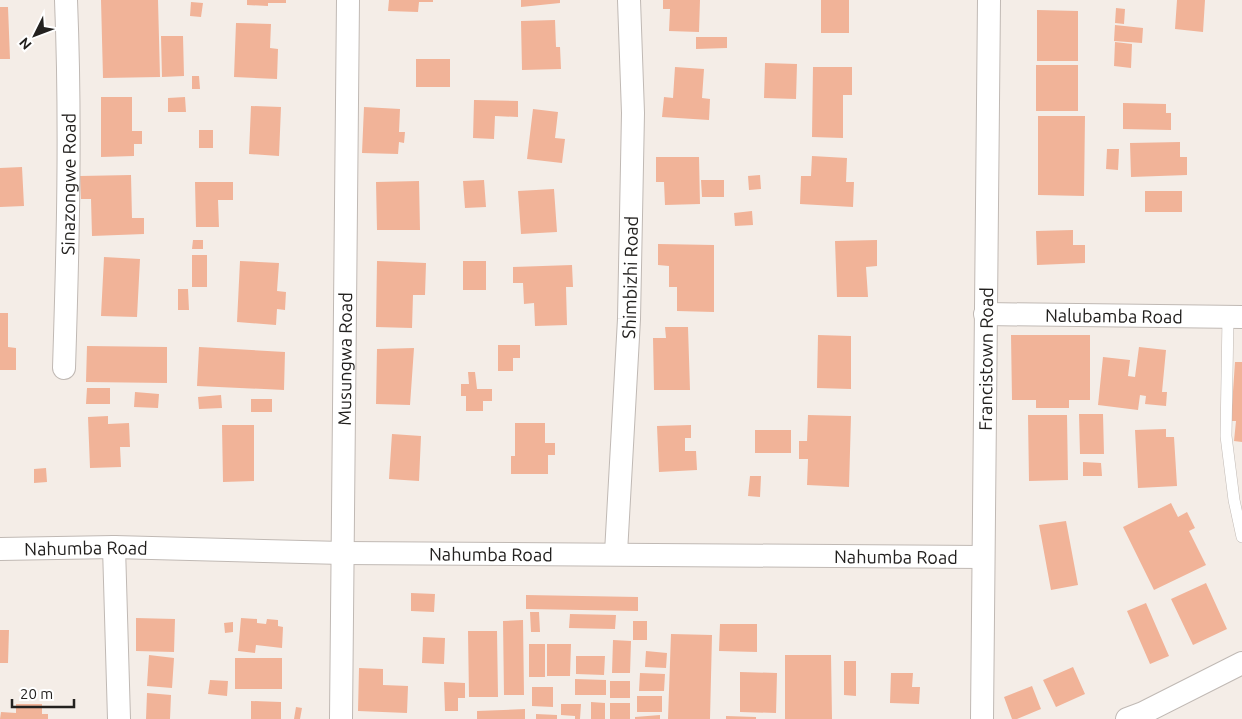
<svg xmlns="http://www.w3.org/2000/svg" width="1242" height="719" font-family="Ubuntu,sans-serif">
<rect width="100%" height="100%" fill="#f4ede7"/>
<!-- building -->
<path fill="#f1b398" d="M101 0H158L160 77 103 78Z
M247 0H286V3H268V6L247 5Z
M389 0H433V2H419L418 12 388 11Z
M521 0H560V3L521 7Z
M663 0H700L699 32 669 31 670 9H663Z
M821 0H849V33H821Z
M1177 0H1205L1203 32 1175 29Z
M191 2 203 3 201 17 190 16Z
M0 7H8L10 59H0Z
M1116 8 1125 9 1124 24 1115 23Z
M1037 10 1078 11V61H1037Z
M555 20 556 47H560L561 69 522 70 521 21Z
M236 23 271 24 270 48 278 49 277 79 234 77Z
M1115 25 1143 28 1142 43 1114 41Z
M161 36H183L184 76 162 77Z
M696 37H727V48L696 49Z
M1115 42 1132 44 1131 68 1114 66Z
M416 59H450V87H416Z
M765 63 797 64 796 99 764 98Z
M1036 65H1078V111H1036Z
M675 67 704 69 702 98 710 99 709 120 662 117 664 97 673 98Z
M813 67H852V95H843V138L812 137Z
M192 76H199L200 89H192Z
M101 97H132V131H142V144H134V156L101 157Z
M185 97 186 112H168V98Z
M474 100 518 101V117L495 116 494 139 473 138Z
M1123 103 1166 104V113H1171V130L1123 129Z
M251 106 281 107 279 156 249 154Z
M364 107 400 109 399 132H405L404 143 399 142 398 154 362 153Z
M533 109 558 112 555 138 565 139 562 163 527 159Z
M1038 116H1085L1084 196 1038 195Z
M199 130H213V148H199Z
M1180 142V157H1187V175L1131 177 1130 143Z
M1107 149H1119L1118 170 1106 169Z
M812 156 847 158 846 182H854L853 207 800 204 801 176H811Z
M656 157H699L700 204 665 205 664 182H656Z
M22 167 24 206 0 207V168Z
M131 175 132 218H144V234L92 236 91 199H81L80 176Z
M760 175 761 189 749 190 748 176Z
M484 180 486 207 465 208 463 181Z
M701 180H724V197H702Z
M419 181 420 230H377L376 182Z
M195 182H233V200H218L219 227H196Z
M554 189 557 232 521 234 518 191Z
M1145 191H1182V212H1145Z
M752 211 753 225 735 226 734 213Z
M1073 230V245H1085V263L1037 265 1036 231Z
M193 240H203V249H192Z
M877 240V266L866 267 868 297H837L835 241Z
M658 244 714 245V312L677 311V287H669V266L658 265Z
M192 255H207V287H192Z
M104 257 140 259 137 317 101 316Z
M240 261 279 263 277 291 286 292 285 310 277 309 276 325 237 322Z
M377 261 426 263 425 295H413L412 328 376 327Z
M463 261H486V290H463Z
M572 265 573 287H566L567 325 535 326 534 303 524 304 523 283H513V267Z
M178 289H188L189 310H178Z
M0 313H8V347L16 348V370H0Z
M665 327H688L690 390H654L653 338H666Z
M818 335 851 336V389L817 388Z
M1011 335H1090V400H1069V408H1036V400H1012Z
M498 345H520V358H513V371H498Z
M87 346 167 347V383L86 382Z
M199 347 285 352 284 390 197 386Z
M1139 347 1166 350 1162 392H1167L1166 406 1145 404 1146 396 1140 395 1138 410 1098 405 1103 357 1130 360 1128 376 1135 377Z
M414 348 410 405 376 404 377 349Z
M1235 362H1242V442L1234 441 1236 421H1231Z
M468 372H475L477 389H492V401H483V411H466V396H461V384H469Z
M87 388H110V404H86Z
M135 392 159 394 158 408 134 407Z
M221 395 222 408 199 409 198 397Z
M251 399H272V412H251Z
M1079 414H1103L1104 454H1080Z
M808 415 851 416 849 487 807 485 808 459H799V441H807Z
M1028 415H1067L1068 480 1029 481Z
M108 416V424L129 423 130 447H120L121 467 90 468 88 417Z
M515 423H545V443H555V455H548V474H511V456H515Z
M222 425H254V481L223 482Z
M691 425V438H685V451H696L697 470 659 472 657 426Z
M1166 429V437H1174L1177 486 1138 488 1135 430Z
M755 430H791V453H755Z
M392 434 421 436 419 481 389 479Z
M1083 462 1101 463 1102 476H1083Z
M46 468 47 482 34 483V469Z
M750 476H761L760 497 748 496Z
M1171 503 1178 517 1187 512 1195 528 1189 531 1206 565 1154 590 1123 527Z
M1066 521 1078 585 1051 590 1039 525Z
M1206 583 1227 629 1193 645 1171 599Z
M411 593 435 594 434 612 411 611Z
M526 595 638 597V611L526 609Z
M1146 603 1169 656 1150 664 1127 611Z
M530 612H539L540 632H531Z
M570 614 616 615 615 629 569 628Z
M136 618 175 619 174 652 136 651Z
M241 618 257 619V623L266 624 267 619 278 620V626L283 627 282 648 256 645 255 653 238 651Z
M523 620 524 695H504L503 621Z
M633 621H647V640H633Z
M233 622V632L225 633 224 623Z
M720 624H757V652L719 651Z
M0 630H9L8 663H0Z
M468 631H497L498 697H469Z
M671 634 712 635 710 719H668Z
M423 637 445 638 444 664 422 663Z
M613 640 631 641 630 673H612Z
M529 644H545V677H529Z
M547 644H571L570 676H547Z
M646 651 667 653 666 668 645 667Z
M149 655 174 658 172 688 147 686Z
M785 655H831L832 719H785Z
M576 656H605L604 675 576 674Z
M235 658H282V689H235Z
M844 661H856V696L844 695Z
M1073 667 1085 694 1056 707 1043 680Z
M359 668 383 669V685L408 686 407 713 358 711Z
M740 672 777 673 776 713 740 712Z
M640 673 665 674 664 691H639Z
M891 673H913L912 687H920L919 704 890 703Z
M575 679 606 680V695H575Z
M210 680 228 681 227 696 208 694Z
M610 681H630V698H610Z
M444 682 465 683V698H458V711H445Z
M1032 686 1041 709 1017 719H1012L1004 697Z
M532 687H553V707L532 706Z
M147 693 171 695 170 719H146Z
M637 696H662V712H637Z
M251 701 281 702V719H251Z
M591 702 605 703V719H591Z
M610 703H630V719H610Z
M16 704H42V714H48V719H0L1 712 16 713Z
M561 704H581L580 719H575V716L561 715Z
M296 707 302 708 300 719H294Z
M525 709V719H477V711Z
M536 714 557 715V719H536Z
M660 715V719H635V717Z
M726 716 756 717V719H726Z"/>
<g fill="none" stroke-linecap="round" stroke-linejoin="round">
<defs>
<path id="service" d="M1228 317 1226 436 1234 500 1242 537"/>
<g id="minor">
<path id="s1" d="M985 314 1242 317"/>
<path id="s2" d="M64 368C68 245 71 123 66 0"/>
<path d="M114 547 119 719"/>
<path id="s3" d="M0 549 114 547 342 553 983 557"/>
<path id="s4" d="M616 553 629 319 633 113 629 0"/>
<path id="s5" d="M341 719 348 0"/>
<path id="s6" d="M982 719 989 0"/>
<path d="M1127 719 1143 713 1242 663"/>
</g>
</defs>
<!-- service casing -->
<use href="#service" stroke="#c0b9b4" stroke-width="12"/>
<!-- minor casing -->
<use href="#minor" stroke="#c0b9b4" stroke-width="24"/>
<!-- service -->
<use href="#service" stroke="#fff" stroke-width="11"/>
<!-- minor -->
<use href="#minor" stroke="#fff" stroke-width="22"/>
</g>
<g text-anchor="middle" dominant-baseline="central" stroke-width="4" stroke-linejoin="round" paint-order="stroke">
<!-- street labels -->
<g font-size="18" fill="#23211f" stroke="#fff">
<text stroke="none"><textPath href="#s2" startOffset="184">Sinazongwe Road</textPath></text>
<text stroke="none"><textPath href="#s4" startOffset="276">Shimbizhi Road</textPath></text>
<text stroke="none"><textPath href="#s1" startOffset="129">Nalubamba Road</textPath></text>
<text stroke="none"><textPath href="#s5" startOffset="360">Musungwa Road</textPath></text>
<text stroke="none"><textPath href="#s6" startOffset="360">Francistown Road</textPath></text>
<text stroke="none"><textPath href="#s3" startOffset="86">Nahumba Road</textPath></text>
<text stroke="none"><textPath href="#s3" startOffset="491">Nahumba Road</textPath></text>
<text stroke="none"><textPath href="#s3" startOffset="896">Nahumba Road</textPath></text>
</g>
</g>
<!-- north arrow -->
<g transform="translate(35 35) rotate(228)" stroke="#ffffff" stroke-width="4" paint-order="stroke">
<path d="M0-4L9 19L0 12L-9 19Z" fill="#23211f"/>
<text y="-8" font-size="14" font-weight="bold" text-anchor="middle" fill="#23211f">N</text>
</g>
<!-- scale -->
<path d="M12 699v8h62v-8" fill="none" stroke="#23211f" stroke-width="2.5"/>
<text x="20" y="699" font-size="15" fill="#23211f" stroke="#ffffff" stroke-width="4" paint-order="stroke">20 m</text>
</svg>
